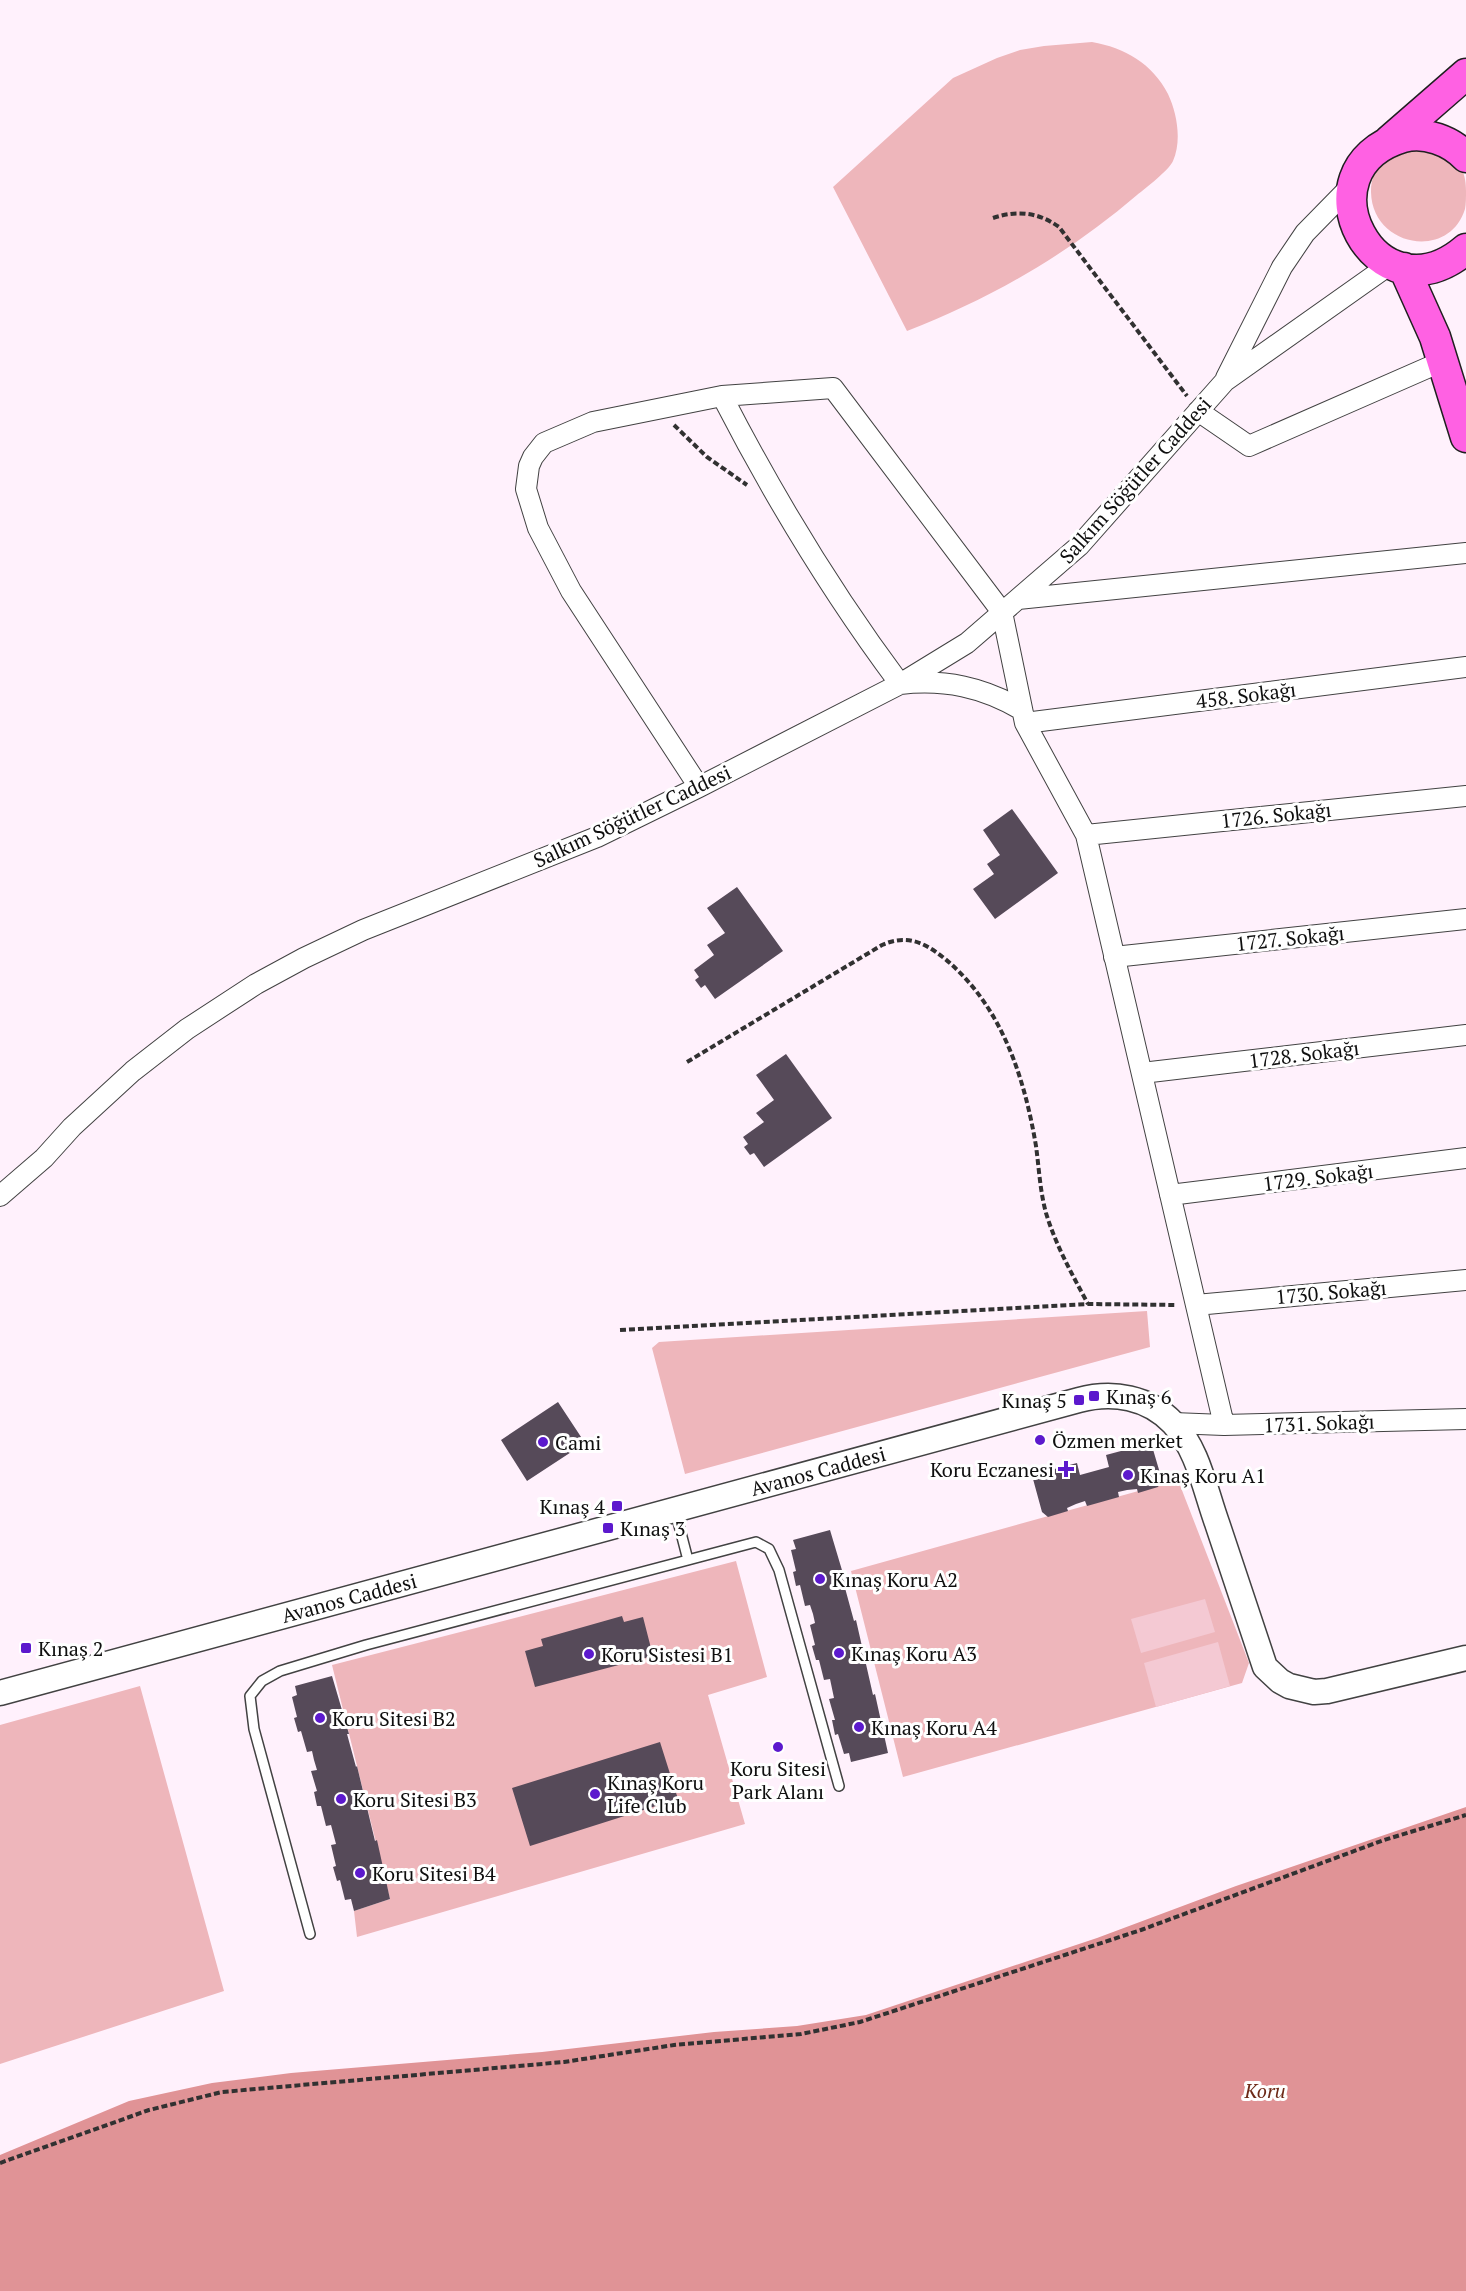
<svg xmlns="http://www.w3.org/2000/svg" width="1466" height="2291" font-family="'PT Serif',serif">
<rect width="100%" height="100%" fill="#fff1fc"/>
<!-- green -->
<path fill="#eeb6bb" d="M1092 42C1125 48 1152 63 1168 94 1177 113 1182 141 1173 161 1169 170 1146 188 1137 195 1068 254 992 298 907 331L833 187 953 78 997 58 1020 50 1044 46Z
M1413 145C1424 149 1449 155 1456 162 1464 169 1466 180 1466 191 1466 197 1466 204 1465 209 1449 261 1372 247 1371 192 1371 163 1391 156 1413 145Z
M1147 1311 1150 1347 685 1474 652 1348 659 1342Z
M1178 1480 1249 1663 1242 1683 903 1777 851 1571Z
M736 1561 767 1677 708 1695 745 1824 357 1937 354 1911 390 1899 332 1665Z
M140 1686 224 1991 0 2064V1725Z"/>
<!-- forest -->
<path fill="#e09396" d="M1466 1807V2291H0V2155L129 2101 212 2083 291 2073 542 2052 714 2032 797 2026 866 2015 1097 1938 1236 1886Z"/>
<!-- pitch -->
<path fill="#f4c9d3" d="M1205 1599 1215 1632 1141 1653 1131 1619Z
M1218 1642 1230 1686 1156 1707 1144 1663Z"/>
<!-- building -->
<path fill="#564a59" d="M1012 809 1058 873 995 919 973 889 994 874 987 864 1000 855 983 830Z
M737 887 783 951 715 999 705 985 701 988 695 980 699 977 694 970 714 955 707 945 725 933 707 908Z
M786 1054 832 1118 764 1167 754 1153 750 1155 744 1147 748 1144 743 1137 764 1122 756 1113 774 1100 756 1075Z
M558 1402 585 1443 527 1481 501 1440Z
M1152 1446 1162 1480 1158 1487 1138 1493 1137 1489 1127 1490 1118 1492 1119 1497 1087 1506 1085 1501 1076 1504 1067 1508 1068 1511 1048 1517 1042 1512 1033 1479 1048 1474 1047 1471 1077 1463 1080 1475 1109 1467 1106 1455 1136 1447V1451Z
M830 1530 847 1587 845 1588 854 1621 856 1620 873 1695 875 1694 888 1753 851 1762 849 1753 844 1754 838 1734 835 1735 832 1720H835L829 1699 834 1698 830 1679 824 1680 819 1660H816L812 1646 815 1645 810 1625 815 1623 813 1614 810 1605 805 1606 800 1585 796 1586 793 1572 796 1571 791 1550 796 1549 793 1540Z
M622 1616 624 1622 643 1617 653 1656 535 1687 525 1651 543 1646 541 1639Z
M332 1676 349 1734H347L356 1767 357 1766 375 1841 377 1840 390 1899 354 1911 351 1899 345 1900 340 1880 337 1881 333 1867 336 1866 331 1845 336 1844 331 1825 326 1826 321 1806H317L314 1792 317 1791 311 1771 317 1770 314 1760 312 1751 307 1752 301 1731 298 1732 294 1718 297 1717 292 1697 297 1695 295 1686Z
M660 1742 678 1799 530 1846 512 1788Z"/>
<g fill="none" stroke-linecap="round" stroke-linejoin="round">
<defs>
<path id="service" d="M675 1510 688 1560
M310 1934 254 1729 250 1696 262 1681 280 1671 366 1645 756 1542 769 1549 779 1570 839 1786"/>
<path id="minor" d="M1226 378 1282 267 1305 233 1353 184
M722 396C774 497 832 593 900 684 945 679 983 687 1022 710
M1198 411 1249 446 1443 361
M1018 599 1466 553
M1025 723 1466 667
M699 787 571 591 538 528 526 489 529 466 533 457 544 443 593 422 722 396 833 388 1002 612 1025 723 1086 835 1224 1425
M1086 835 1466 796
M1114 957 1466 919
M1142 1073 1466 1035
M1170 1195 1466 1158
M0 1196 44 1158 72 1127 133 1071 187 1029 256 984 304 958 363 930 597 837 699 787 900 684 967 643 1079 546 1225 381 1392 263
M1196 1305 1466 1280
M1173 1423 1224 1425 1466 1419"/>
<path id="tertiary" d="M0 1693 1079 1400C1113 1391 1148 1397 1173 1423 1198 1449 1205 1490 1217 1523 1233 1571 1249 1619 1265 1667L1280 1681 1289 1686 1314 1692 1327 1691 1466 1658"/>
<path id="primary" d="M1389 141 1466 74
M1466 157C1451 141 1425 131 1403 137 1295 169 1376 326 1466 249
M1404 268 1435 337 1466 437"/>
</defs>
<!-- service casing -->
<use href="#service" stroke="#424242" stroke-width="12"/>
<!-- minor casing -->
<use href="#minor" stroke="#424242" stroke-width="22"/>
<!-- tertiary casing -->
<use href="#tertiary" stroke="#424242" stroke-width="27"/>
<!-- primary casing -->
<use href="#primary" stroke="#202020" stroke-width="33"/>
<!-- path -->
<path stroke="#313131" stroke-width="4" stroke-dasharray="6 3" stroke-linecap="butt" d="M993 218C1017 210 1038 212 1059 227L1187 396
M674 425 707 457 747 485
M687 1062 882 945C906 934 924 942 944 958 1001 1005 1024 1075 1036 1146 1039 1168 1040 1191 1046 1213 1056 1246 1072 1274 1088 1304
M620 1330 1088 1304 1177 1305
M0 2163 149 2110 222 2092 564 2062 674 2045 801 2034 860 2022 1141 1930 1384 1840 1466 1815"/>
<!-- service -->
<use href="#service" stroke="#fff" stroke-width="9"/>
<!-- minor -->
<use href="#minor" stroke="#fff" stroke-width="20"/>
<!-- tertiary -->
<use href="#tertiary" stroke="#fff" stroke-width="24"/>
<!-- primary -->
<use href="#primary" stroke="#ff61e3" stroke-width="30"/>
</g>
<!-- markers -->
<g fill="#5c19cd" stroke="#fff" stroke-width="2">
<rect x="1088" y="1390" width="12" height="12" rx="3"/>
<rect x="1073" y="1394" width="12" height="12" rx="3"/>
<circle cx="1040" cy="1440" r="6"/>
<circle cx="543" cy="1442" r="6"/>
<path d="M1063 1460h6v6h6v6h-6v6h-6v-6h-6v-6h6z"/>
<circle cx="1128" cy="1475" r="6"/>
<rect x="611" y="1500" width="12" height="12" rx="3"/>
<rect x="602" y="1522" width="12" height="12" rx="3"/>
<circle cx="820" cy="1579" r="6"/>
<rect x="20" y="1642" width="12" height="12" rx="3"/>
<circle cx="839" cy="1653" r="6"/>
<circle cx="589" cy="1654" r="6"/>
<circle cx="320" cy="1718" r="6"/>
<circle cx="859" cy="1727" r="6"/>
<circle cx="778" cy="1747" r="6"/>
<circle cx="595" cy="1794" r="6"/>
<circle cx="341" cy="1799" r="6"/>
<circle cx="360" cy="1873" r="6"/>
</g>
<g text-anchor="middle" dominant-baseline="central" stroke-width="6" stroke-linejoin="round" paint-order="stroke">
<!-- street labels -->
<g font-size="20" fill="#0f0f0f" stroke="#fff">
<text transform="translate(1135 480) rotate(-48)">Salkım Söğütler Caddesi</text>
<text transform="translate(1246 695) rotate(-7)">458. Sokağı</text>
<text transform="translate(1276 815) rotate(-6)">1726. Sokağı</text>
<text transform="translate(632 816) rotate(-25)">Salkım Söğütler Caddesi</text>
<text transform="translate(1290 938) rotate(-6)">1727. Sokağı</text>
<text transform="translate(1304 1054) rotate(-7)">1728. Sokağı</text>
<text transform="translate(1318 1177) rotate(-7)">1729. Sokağı</text>
<text transform="translate(1331 1292) rotate(-5)">1730. Sokağı</text>
<text transform="translate(1319 1423) rotate(-2)">1731. Sokağı</text>
<text transform="translate(818 1471) rotate(-15)">Avanos Caddesi</text>
<text transform="translate(349 1598) rotate(-15)">Avanos Caddesi</text>
</g>
<!-- poi labels -->
<g font-size="20" fill="#0f0f0f" stroke="#fff" text-anchor="start">
<text x="1106" y="1396">Kınaş 6</text>
<text x="1067" y="1400" text-anchor="end">Kınaş 5</text>
<text x="1052" y="1440">Özmen merket</text>
<text x="555" y="1442">Cami</text>
<text x="1054" y="1469" text-anchor="end">Koru Eczanesi</text>
<text x="1140" y="1475">Kınaş Koru A1</text>
<text x="605" y="1506" text-anchor="end">Kınaş 4</text>
<text x="620" y="1528">Kınaş 3</text>
<text x="832" y="1579">Kınaş Koru A2</text>
<text x="38" y="1648">Kınaş 2</text>
<text x="851" y="1653">Kınaş Koru A3</text>
<text x="601" y="1654">Koru Sistesi B1</text>
<text x="332" y="1718">Koru Sitesi B2</text>
<text x="871" y="1727">Kınaş Koru A4</text>
<text x="778" y="1768" text-anchor="middle">Koru Sitesi<tspan x="778" dy="23">Park Alanı</tspan></text>
<text x="607" y="1782">Kınaş Koru<tspan x="607" dy="23">Life Club</tspan></text>
<text x="353" y="1799">Koru Sitesi B3</text>
<text x="372" y="1873">Koru Sitesi B4</text>
</g>
<!-- park labels -->
<g font-size="20" font-style="italic" fill="#6e2a18" stroke="#fff">
<text x="1265" y="2090">Koru</text>
</g>
</g>
</svg>
